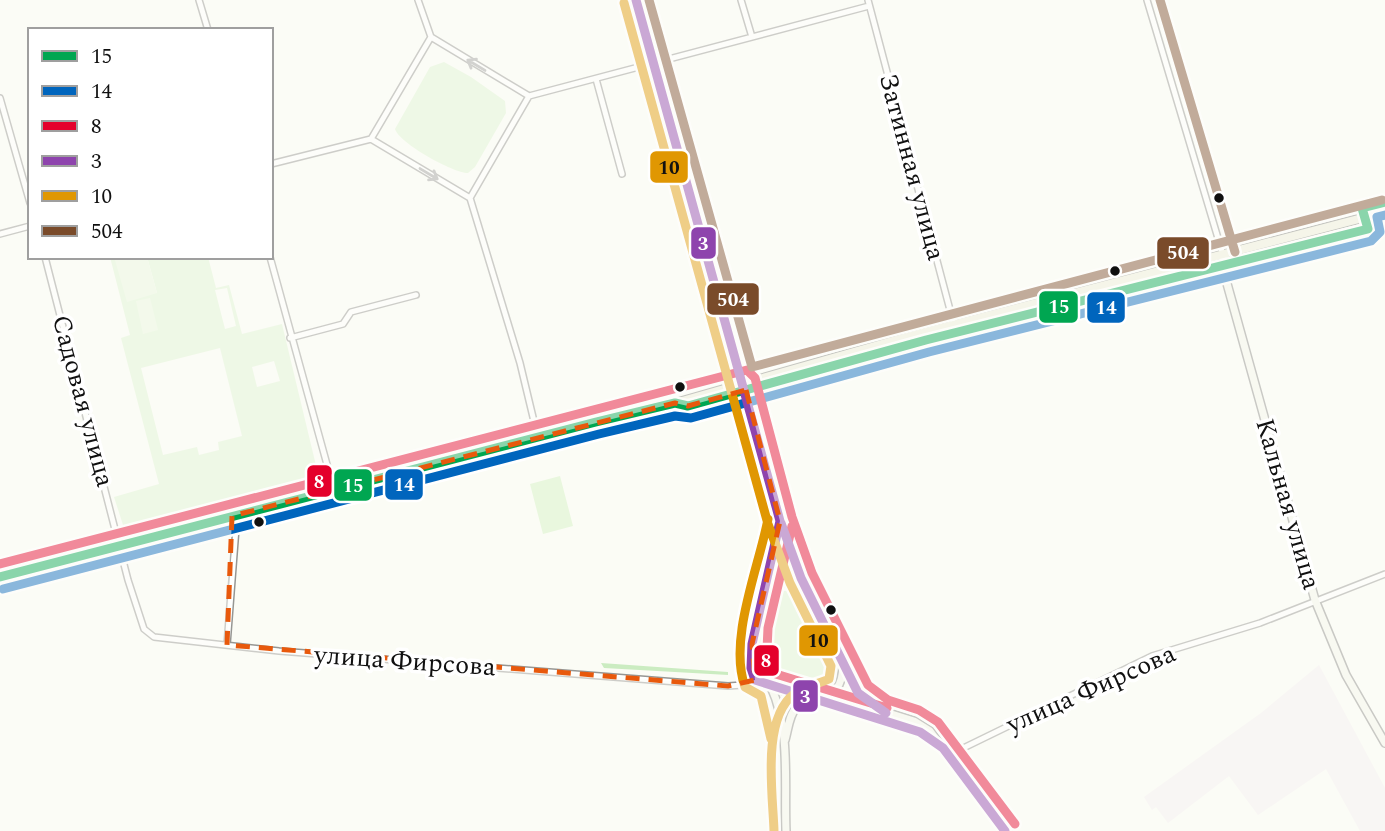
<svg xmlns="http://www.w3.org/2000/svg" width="1385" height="831" font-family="Spectral,serif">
<rect width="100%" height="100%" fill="#fbfcf5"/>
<!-- industrial -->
<path fill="#f4eff1" d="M1319 665 1385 788V831H1360L1326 769 1258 815 1229 776 1168 823 1156 807 1152 810 1144 797 1261 713Z"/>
<!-- green -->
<path fill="#def4d3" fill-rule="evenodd" d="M444 62 471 77 505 101 506 113 475 167 468 173C453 173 399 143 395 129L430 67Z
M110 257H124L116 260 157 293 147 257H208L216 288 229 285 242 334 282 324 319 478 124 528 114 497 159 484 121 338 130 335ZM227 288 236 326 225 329 215 290ZM220 348 242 436 218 442 219 450 199 455 197 447 163 455 141 368ZM274 361 280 381 257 387 252 367Z
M781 591H793L803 598 839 664 838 679 826 692C815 692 804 689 793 686 757 678 753 662 761 630 766 614 768 602 781 591Z"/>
<!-- forest -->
<path fill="#cbecc1" d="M601 663 728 672V675L604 668Z"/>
<!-- pitch -->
<path fill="#e9f7de" d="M124 257H147L157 293 127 302 115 260Z
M150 298 158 330 143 334 136 301Z
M560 476 573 526 543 534 530 484Z"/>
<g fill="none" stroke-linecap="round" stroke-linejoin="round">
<defs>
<path id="street" d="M199 0 208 30
M418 0 431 37
M741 0 752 37
M868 0 954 325
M1147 0 1223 255
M596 79 622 174
M529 96 869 6
M0 98 30 203
M271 164 371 139 470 198 529 96 431 37 371 139
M470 198 520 363 538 438
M0 234 30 226
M45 257 128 580 144 629 154 637 279 651 728 686 743 685 755 680
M270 257 334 490
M290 338 343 324 351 312 416 295
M227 645 236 528 232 516
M949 755 1152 656 1260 623 1385 574"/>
<path id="secondary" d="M636 0 780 521 801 578 858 693 882 711 914 721 930 731 1005 831
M1223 255 1226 280 1315 600 1346 675 1385 743
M780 522C773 560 744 648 755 680L784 691 907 726 937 744
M772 568 790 579
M767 597 772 588 790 579 805 588
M771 687C791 730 784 785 786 831
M785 740C788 730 789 715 796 708 817 685 842 708 843 664"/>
<path id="primary" d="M675 403 688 406 926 340 1385 225
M0 577 675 403 910 336 1385 212"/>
</defs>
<!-- street casing -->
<use href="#street" stroke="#969693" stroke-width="8"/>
<!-- secondary casing -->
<use href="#secondary" stroke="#8c8d8a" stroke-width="10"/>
<!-- primary casing -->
<use href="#primary" stroke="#838480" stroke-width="10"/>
<!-- street -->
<use href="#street" stroke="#fefffe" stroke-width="5"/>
<!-- secondary -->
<use href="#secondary" stroke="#f4f5eb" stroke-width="7"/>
<!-- primary -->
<use href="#primary" stroke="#edeed9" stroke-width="8"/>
<defs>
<path id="bus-1" d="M0 577 596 422 675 403 688 406 926 340 1368 229 1362 208 1385 202"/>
<path id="bus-2" d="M3 589 599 434 675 416 691 418 929 352 1371 241 1380 232 1377 217 1385 215"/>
<path id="bus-3" d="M792 526 768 628 766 671 887 708
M0 564 747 370 755 378 792 517 812 573 868 685 888 700 919 710 938 722 1015 824"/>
<path id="bus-4" d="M636 0 780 521 752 644 751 668 755 680 920 732 943 748 1005 831
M781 523 801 578 858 693 886 713"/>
<path id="bus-5" d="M624 3 768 524 790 583 831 666 829 679C818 684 803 687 794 694 761 719 773 795 774 831
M768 519C759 567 728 639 745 687L761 696 771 739"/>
<path id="bus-6" d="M649 0 752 367 1382 200
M1160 0 1235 252"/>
</defs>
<!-- bus-1 casing -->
<use href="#bus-1" stroke="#fff" stroke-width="14"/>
<!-- bus-2 casing -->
<use href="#bus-2" stroke="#fff" stroke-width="14"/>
<!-- bus-3 casing -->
<use href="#bus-3" stroke="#fff" stroke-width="14"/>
<!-- bus-4 casing -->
<use href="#bus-4" stroke="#fff" stroke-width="14"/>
<!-- bus-5 casing -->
<use href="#bus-5" stroke="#fff" stroke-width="14"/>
<!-- bus-6 casing -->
<use href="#bus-6" stroke="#fff" stroke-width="14"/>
<!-- bus-1 -->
<use href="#bus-1" stroke="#00a651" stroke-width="9"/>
<!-- bus-2 -->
<use href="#bus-2" stroke="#0065bd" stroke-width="9"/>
<!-- bus-3 -->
<use href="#bus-3" stroke="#e4002b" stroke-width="9"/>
<!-- bus-4 -->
<use href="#bus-4" stroke="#8e44ad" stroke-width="9"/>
<!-- bus-5 -->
<use href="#bus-5" stroke="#e09702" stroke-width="9"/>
<!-- bus-6 -->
<use href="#bus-6" stroke="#7a4b2a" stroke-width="9"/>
</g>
<!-- one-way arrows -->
<defs><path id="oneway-shaft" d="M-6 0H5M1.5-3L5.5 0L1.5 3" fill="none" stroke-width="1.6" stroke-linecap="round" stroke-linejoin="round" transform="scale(1.75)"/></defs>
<g stroke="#9f9f9f">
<use href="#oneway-shaft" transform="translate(476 65) rotate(-149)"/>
<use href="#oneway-shaft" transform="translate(429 174) rotate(31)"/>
</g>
<!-- marked area -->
<path d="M0 0H1385V831H0ZM746 390 780 521 752 644 755 680 728 686 227 645 232 516 675 403 688 406Z" fill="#fbfcf5" fill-opacity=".55" fill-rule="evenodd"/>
<path fill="none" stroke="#e8590c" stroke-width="5" stroke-dasharray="14 9" stroke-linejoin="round" d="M746 390 780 521 752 644 755 680 728 686 227 645 232 516 675 403 688 406Z"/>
<!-- markers -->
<g fill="#101010" stroke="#fff" stroke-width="2.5">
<circle cx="1219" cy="198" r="6"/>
<circle cx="1115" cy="271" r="6"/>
<circle cx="680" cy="387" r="6"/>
<circle cx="259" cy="522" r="6"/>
<circle cx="831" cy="610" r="6"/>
</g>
<g text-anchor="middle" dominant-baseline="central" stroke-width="7" stroke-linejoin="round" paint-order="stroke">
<!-- street labels -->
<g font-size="26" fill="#101010" stroke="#fff">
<text transform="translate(912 167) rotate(75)">Затинная улица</text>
<text transform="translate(83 401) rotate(75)">Садовая улица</text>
<text transform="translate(1288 504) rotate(74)">Кальная улица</text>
<text transform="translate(405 661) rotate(4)">улица Фирсова</text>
<text transform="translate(1091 689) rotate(-24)">улица Фирсова</text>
</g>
</g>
<g stroke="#fff" stroke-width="2.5">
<rect x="649" y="150" width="40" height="34" rx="7" fill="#e09702"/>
<rect x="690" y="226" width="27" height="34" rx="7" fill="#8e44ad"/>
<rect x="1156" y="236" width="54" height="34" rx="7" fill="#7a4b2a"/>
<rect x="706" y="282" width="54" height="34" rx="7" fill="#7a4b2a"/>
<rect x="1038" y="290" width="41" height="34" rx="7" fill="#00a651"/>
<rect x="1086" y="291" width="40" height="33" rx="7" fill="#0065bd"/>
<rect x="306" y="464" width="27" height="34" rx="7" fill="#e4002b"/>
<rect x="384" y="468" width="40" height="33" rx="7" fill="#0065bd"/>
<rect x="333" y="468" width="40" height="34" rx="7" fill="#00a651"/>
<rect x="798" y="624" width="41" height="33" rx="7" fill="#e09702"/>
<rect x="753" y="644" width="27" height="33" rx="7" fill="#e4002b"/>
<rect x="792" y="679" width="27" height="34" rx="7" fill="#8e44ad"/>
</g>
<g font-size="19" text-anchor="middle" font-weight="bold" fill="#fff">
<text x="703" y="250">3</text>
<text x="1183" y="259">504</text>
<text x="733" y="306">504</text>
<text x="1059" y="313">15</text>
<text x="1106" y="314">14</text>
<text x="319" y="488">8</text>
<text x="404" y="491">14</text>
<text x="353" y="492">15</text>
<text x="766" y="667">8</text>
<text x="805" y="703">3</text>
</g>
<g font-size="19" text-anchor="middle" font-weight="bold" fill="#111">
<text x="669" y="174">10</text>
<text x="818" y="647">10</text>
</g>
<!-- legend -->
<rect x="28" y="28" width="245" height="231" fill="#ffffff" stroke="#9f9f9f" stroke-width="2"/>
<rect x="42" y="51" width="35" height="10" fill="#00a651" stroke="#9f9f9f" stroke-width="2"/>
<text x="91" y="63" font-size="21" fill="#101010">15</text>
<rect x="42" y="86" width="35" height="10" fill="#0065bd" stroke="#9f9f9f" stroke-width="2"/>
<text x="91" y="98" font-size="21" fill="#101010">14</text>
<rect x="42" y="121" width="35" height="10" fill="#e4002b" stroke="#9f9f9f" stroke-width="2"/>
<text x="91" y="133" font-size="21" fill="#101010">8</text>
<rect x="42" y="156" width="35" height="10" fill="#8e44ad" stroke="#9f9f9f" stroke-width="2"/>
<text x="91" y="168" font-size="21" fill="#101010">3</text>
<rect x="42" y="191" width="35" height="10" fill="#e09702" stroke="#9f9f9f" stroke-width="2"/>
<text x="91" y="203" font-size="21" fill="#101010">10</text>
<rect x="42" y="226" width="35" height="10" fill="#7a4b2a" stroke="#9f9f9f" stroke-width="2"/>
<text x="91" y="238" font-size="21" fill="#101010">504</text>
</svg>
